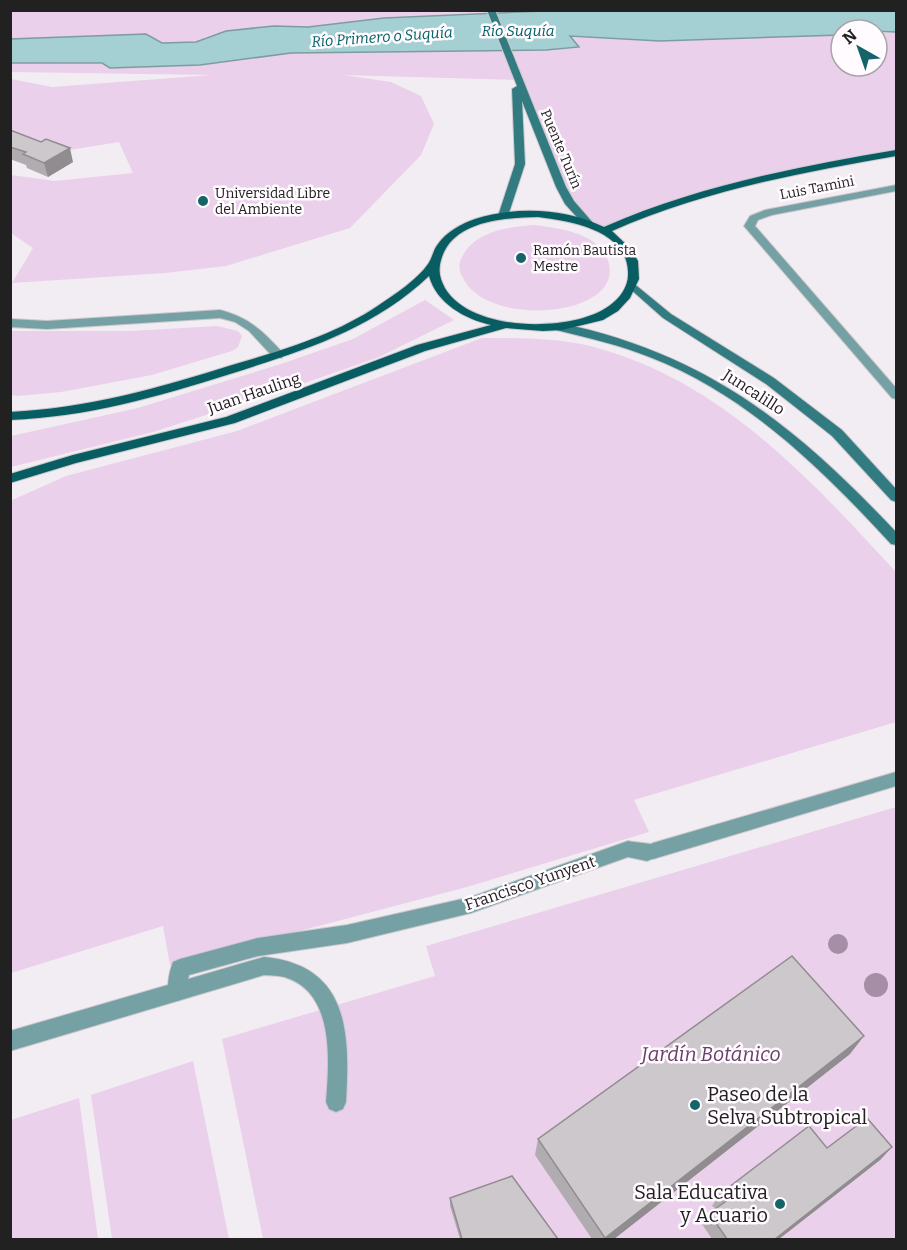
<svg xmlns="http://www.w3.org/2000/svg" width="907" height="1250" font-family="Bitter,serif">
<rect width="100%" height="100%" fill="#f2edf2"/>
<!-- green -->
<path fill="#ead0ea" d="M11 11H568L384 18 308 27 274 26 226 31 196 42 162 43 146 34 11 39Z
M896 32V153L726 186 603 231 589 224 569 202 517 80 343 75 391 82 421 96 434 124 421 155 350 228 226 266 165 273 12 283 33 248 11 233V175L55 181 133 173 119 142 63 151 11 133V79L52 87 212 75 11 72 10 63 200 65 291 53 546 50 578 47 569 36 660 41 841 35V66H877V33Z
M534 225C557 228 594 232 606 256 635 316 489 331 463 278 459 272 458 264 462 257 475 231 508 227 534 225Z
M425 300 454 320 379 357 302 384 153 432 11 467V436L138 408 281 364 353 339Z
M217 326 238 331 242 336 238 347 232 351 152 375 61 392 18 396 11 395V331H131Z
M482 338C517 338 555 338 590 346 720 379 809 478 896 572V722L634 800 649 832 467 887 170 965 163 926 11 973 10 501 66 476 237 431Z
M896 807V1239H263L222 1039 435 976 426 946Z
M193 1061 229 1239H112L91 1095Z
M79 1098 98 1239H11V1120Z"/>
<!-- water -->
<path fill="#a5d0d3" stroke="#7e9c9e" stroke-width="1.5" d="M568 10 896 11V32L841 30V35L660 41 570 36 579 47 546 50 291 53 200 65 110 68 102 63H11L10 39 146 34 162 43 196 42 226 31 274 26 308 27 384 18Z"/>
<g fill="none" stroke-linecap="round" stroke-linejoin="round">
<defs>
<path id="service" d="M896 772V786L653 859 647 856 644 851 647 846 653 843Z
M264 957C349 965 350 1033 346 1102L343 1109 336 1112 329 1109 326 1102C329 1062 335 994 287 978 280 975 271 976 264 975L10 1051V1031Z"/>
<path id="pedestrian" d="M628 841C638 843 652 843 659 846L662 851 659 856 647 861 628 857 471 913 347 943 258 956 189 975 184 998 177 1001 170 998C166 988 169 972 173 962L180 959 258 938 347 925 471 897Z"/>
<path id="minor" d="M896 185V191L772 215 758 220 755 226 896 388V399L892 398 744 226 750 216 765 210Z
M220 310C248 317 263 331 282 352V358H274L249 331 235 322 220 318 47 329 10 327V319L47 321Z"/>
<path id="secondary" d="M487 10H495L566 187 574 201 594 224 593 226H585L565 204 556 187 522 101 525 164 508 216 503 219 498 216 515 164 512 89 517 86Z
M632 282 671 314 774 378 842 430 896 489V502L891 500 832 436 766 384 663 318 628 287 626 285Z
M560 323C707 354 795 425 896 532V545L891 544C823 470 747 395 652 358 620 345 589 338 556 330L554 327Z"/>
<path id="primary" d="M896 150V156C798 173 703 191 612 231L631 249 638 261 639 279 630 298 618 311 603 320 562 330 543 331 506 328 425 351 235 423 76 463 10 483V474L73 455 226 417 417 345 491 325C465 319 437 304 429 276 372 330 302 351 230 374 157 397 87 417 10 420V412C88 408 159 388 232 365 283 350 335 335 379 305 395 294 417 280 428 264 432 259 433 250 438 244 446 232 461 224 475 219 516 206 565 208 604 227 697 186 796 167 896 150ZM538 217C570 221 627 230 628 272 629 286 620 298 609 306 571 334 458 333 441 279 438 270 440 261 444 252 460 220 506 218 538 217Z"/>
</defs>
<!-- service casing -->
<use href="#service" stroke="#cdc8cd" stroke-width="2"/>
<!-- pedestrian casing -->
<use href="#pedestrian" stroke="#cdc8cd" stroke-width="2"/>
<!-- minor casing -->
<use href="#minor" stroke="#cdc8cd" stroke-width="2"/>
<!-- secondary casing -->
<use href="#secondary" stroke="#cdc8cd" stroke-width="2"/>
<!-- primary casing -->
<use href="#primary" stroke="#cdc8cd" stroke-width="2"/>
<!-- service -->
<use href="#service" fill="#75a1a4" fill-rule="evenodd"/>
<!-- pedestrian -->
<use href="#pedestrian" fill="#75a1a4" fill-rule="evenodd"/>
<!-- minor -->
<use href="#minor" fill="#75a1a4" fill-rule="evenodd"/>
<!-- secondary -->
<use href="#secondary" fill="#327b80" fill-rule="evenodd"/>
<!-- primary -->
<use href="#primary" fill="#075d62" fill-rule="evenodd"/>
</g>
<!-- trees -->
<g fill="#a58ea6">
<circle cx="838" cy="944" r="10"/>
<circle cx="876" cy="985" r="12"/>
</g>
<!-- wall -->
<path fill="#b0acaf" d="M10 130 73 162 48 177 27 168 26 165 10 159Z
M850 1054 614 1239H592L535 1155 538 1139Z
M892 1147 880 1160 779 1239H712L702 1224 709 1213 715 1208 712 1206 720 1194Z
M450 1198 558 1239H460L450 1206Z"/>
<!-- shaded-wall -->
<path fill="#908c8f" d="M70 148 73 162 48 177 44 163Z
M864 1036 850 1054 614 1239H604L605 1238Z
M892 1147 880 1160 779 1239H775Z"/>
<!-- building -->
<path fill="#cdc8cc" stroke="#908c8f" stroke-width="1.5" d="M10 130 41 142 46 139 70 148 44 163 23 154 26 152 10 147Z
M792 956 864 1036 605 1238 538 1139Z
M867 1118 892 1147 775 1239H727L709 1213 728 1200 720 1194 809 1126 827 1148Z
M512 1176 558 1239H462L450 1198Z"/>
<!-- markers -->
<g fill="#156469" stroke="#fffbff" stroke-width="2">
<circle cx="203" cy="201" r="6"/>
<circle cx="521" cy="258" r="6"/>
<circle cx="695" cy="1105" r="6"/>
<circle cx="780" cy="1204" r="6"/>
</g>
<g text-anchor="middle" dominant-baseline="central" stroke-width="5" stroke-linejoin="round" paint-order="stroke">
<!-- far-street labels -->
<g font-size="14" fill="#222122" stroke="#fffbff">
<text transform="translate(561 149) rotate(67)">Puente Turín</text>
<text transform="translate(817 188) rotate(-11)">Luis Tamini</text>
</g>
<!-- far-poi labels -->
<g font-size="14" fill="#222122" stroke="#fffbff" text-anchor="start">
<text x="215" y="193">Universidad Libre<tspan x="215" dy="16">del Ambiente</tspan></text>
<text x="533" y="250">Ramón Bautista<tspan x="533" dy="16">Mestre</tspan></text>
</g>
<!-- far-water labels -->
<g font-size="15" font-style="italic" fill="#036267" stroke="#fffbff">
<text x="518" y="31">Río Suquía</text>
<text transform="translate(382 37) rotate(-4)">Río Primero o Suquía</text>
</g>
<!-- street labels -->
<g font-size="16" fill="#222122" stroke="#fffbff">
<text transform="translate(754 392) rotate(33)">Juncalillo</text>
<text transform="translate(254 393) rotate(-19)">Juan Hauling</text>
<text transform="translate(530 883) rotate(-19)">Francisco Yunyent</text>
</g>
<!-- near-park labels -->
<g font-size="20" font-style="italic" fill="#664167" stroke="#fffbff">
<text x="711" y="1054">Jardín Botánico</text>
</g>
<!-- near-poi labels -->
<g font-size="20" fill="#222122" stroke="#fffbff" text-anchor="start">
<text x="707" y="1094">Paseo de la<tspan x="707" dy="23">Selva Subtropical</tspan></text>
<text x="768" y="1192" text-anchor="end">Sala Educativa<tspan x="768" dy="23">y Acuario</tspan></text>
</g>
</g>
<!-- border -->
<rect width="907" height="1250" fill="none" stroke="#222122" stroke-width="24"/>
<!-- north arrow -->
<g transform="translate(859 48) rotate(320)"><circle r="28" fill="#fffbff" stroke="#a7a4a7" stroke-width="1.5"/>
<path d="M0-4.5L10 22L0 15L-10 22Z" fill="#156469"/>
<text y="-9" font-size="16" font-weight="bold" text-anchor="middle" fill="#222122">N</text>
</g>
</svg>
